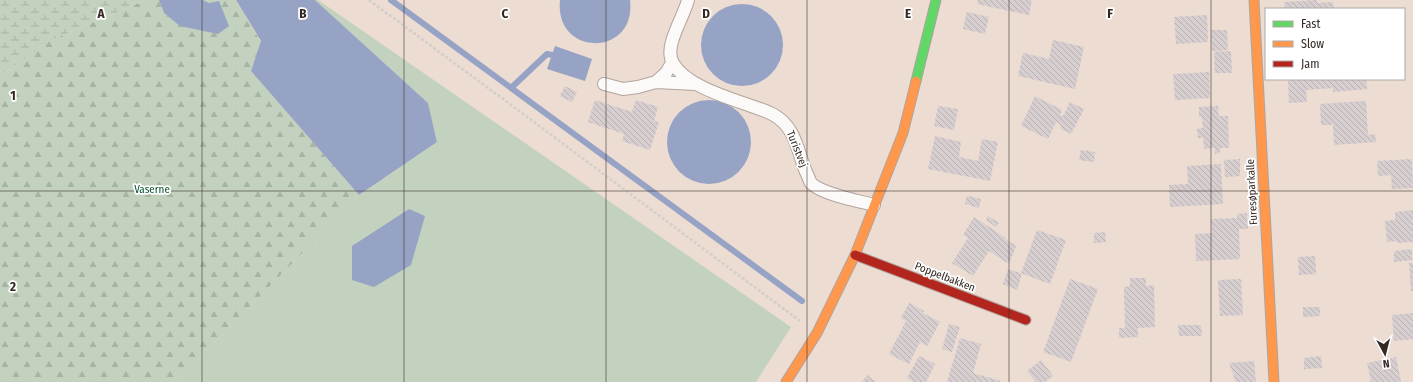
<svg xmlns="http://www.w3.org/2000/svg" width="1413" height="382" font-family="'Fira Sans Condensed',sans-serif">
<defs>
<pattern id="forest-firs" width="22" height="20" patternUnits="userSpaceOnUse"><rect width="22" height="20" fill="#c2d2be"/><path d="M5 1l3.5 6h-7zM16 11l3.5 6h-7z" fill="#a7b4a3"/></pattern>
<pattern id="wetland-marsh" width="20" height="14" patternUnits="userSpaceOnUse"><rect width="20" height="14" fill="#c2d2be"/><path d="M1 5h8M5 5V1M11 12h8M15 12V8" fill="none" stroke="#a7b4a3"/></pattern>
<pattern id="building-back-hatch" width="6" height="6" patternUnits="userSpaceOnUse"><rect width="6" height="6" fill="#d7ced0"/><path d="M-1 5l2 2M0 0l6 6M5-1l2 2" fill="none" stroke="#b9b1b2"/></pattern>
</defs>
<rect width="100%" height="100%" fill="#ecdcd2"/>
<!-- green -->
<path fill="#c2d2be" d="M315 0H318L791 327 756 382H176L359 195 437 142 428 103Z"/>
<!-- forest -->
<path fill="url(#forest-firs)" d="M146 0H159L164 13 219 2 209 3 203 0H236L261 42 251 71 359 195 176 382H0V76L49 41Z"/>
<!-- wetland -->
<path fill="url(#wetland-marsh)" d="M0 0H146L49 41 0 76Z"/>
<!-- water -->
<path fill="#97a3c5" d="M159 0H203L209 3 219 1 229 26 218 34 180 26 164 13Z
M236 0H315L428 103 437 142 359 195 251 71 261 41Z
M560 0H630C637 57 554 58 560 0Z
M701 45a41 41 0 1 1 82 0a41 41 0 1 1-82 0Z
M555 46 592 59 585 81 547 69Z
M667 142a42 42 0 1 1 84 0a42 42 0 1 1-84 0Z
M409 209 425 216 411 265 374 287 352 280V246Z"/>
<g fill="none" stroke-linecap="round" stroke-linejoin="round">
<!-- stream -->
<path stroke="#97a3c5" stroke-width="6" d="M391 0 802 301
M511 88 547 54 552 55"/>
</g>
<!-- building -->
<path fill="url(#building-back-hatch)" d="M978 0H1032L1029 15 977 4Z
M1317 0V3L1333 2 1334 9H1285L1284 2Z
M967 12 989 17 985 34 963 29Z
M1207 15 1208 42 1176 44 1174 17Z
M1211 30H1227L1228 50 1212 51Z
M1053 40 1084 47 1075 89 1018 76 1023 53 1049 59Z
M1231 51 1232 73H1215L1214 52Z
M1209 72 1210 98 1175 100 1173 74Z
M1288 79H1366L1367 89 1333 92V88L1306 90 1307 102 1289 103Z
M565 86 577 92 572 102 560 96Z
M1035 96 1062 110 1060 115 1063 116 1070 102 1084 109 1071 134 1061 129 1060 124 1056 122 1048 139 1021 126Z
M595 100 632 112 636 100 658 107 654 121 659 122 650 150 622 141 624 134 588 122Z
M1366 101 1368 135 1375 134 1376 142 1334 145 1333 125H1321L1320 104Z
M938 106 958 109 954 130 934 126Z
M1218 106 1219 116H1228L1229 148H1220V153L1215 154V148L1204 149 1203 138H1198L1197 129 1203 128 1202 117H1199V107Z
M935 136 961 142 959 157 978 161 982 139 998 142 990 181 928 169Z
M1081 150 1095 152 1094 162 1079 160Z
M1240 159V176L1225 177 1224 160Z
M1412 159 1413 188 1392 189 1391 175 1378 176 1377 161Z
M1221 164 1223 204 1170 207 1169 185 1188 184 1187 166Z
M967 196 981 199 979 208 965 204Z
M1413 210V242L1397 243V241L1387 242 1385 221 1395 220V212Z
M1247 213 1248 229H1239L1240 259 1196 261 1195 234 1212 233 1211 219 1237 218V214Z
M988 216 999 223 996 227 986 220Z
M974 217 1006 238 1005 239 1016 246 1009 264 989 251 973 276 952 263 968 238 963 235Z
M1037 230 1066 240 1050 284 1021 273Z
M1105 232 1106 242 1094 243V233Z
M1412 249V260L1394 262V251Z
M1315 256 1316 274 1299 275 1298 257Z
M1409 263H1413V291H1411Z
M1008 269 1022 274 1017 290 1003 284Z
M1130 278H1146V286L1154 285 1155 327 1138 328V337L1119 338V328H1125L1124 287 1130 286Z
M1070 279 1098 289 1071 362 1043 352Z
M1241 279 1243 315 1220 316 1218 280Z
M909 303 924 311 923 313 940 322 927 346 920 342 909 364 889 354 906 321 901 318Z
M1303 307H1320V316L1303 317Z
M1413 313V339L1394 341 1392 315Z
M949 324 960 327 952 352 942 349Z
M1178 325H1201L1202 336H1179Z
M960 338 981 344 973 373 1001 381V382H947Z
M919 356 935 364 926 382H914L907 378Z
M1321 356 1322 368 1304 369V358Z
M1396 357 1401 382H1371L1367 363Z
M1041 360 1053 376 1045 382H1036L1027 371Z
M1254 361 1256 382H1236L1229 363Z
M867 375 876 382H862Z"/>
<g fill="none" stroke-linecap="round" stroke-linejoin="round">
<defs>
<path id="lane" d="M688 0C684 17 663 47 673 63 686 87 733 99 757 108 763 110 769 112 774 115 796 128 797 150 806 172 808 175 809 180 811 183 821 194 859 201 874 205
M656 82 695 84
M604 84 623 89 638 87 656 82 666 73 672 63"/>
<path id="fast" d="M916 81 936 0"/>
<path id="slow" d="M1254 0 1274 382
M786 382 817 333 855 255 903 133 916 81"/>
<path id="jam" d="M855 255 1026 320"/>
</defs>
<!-- lane casing -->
<use href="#lane" stroke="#b1a49d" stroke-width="14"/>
<!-- fast casing -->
<use href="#fast" stroke="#b1a49d" stroke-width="11"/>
<!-- slow casing -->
<use href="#slow" stroke="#b1a49d" stroke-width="11"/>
<!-- jam casing -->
<use href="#jam" stroke="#b1a49d" stroke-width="11"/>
<!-- path -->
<path stroke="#d2ceca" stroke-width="2.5" stroke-dasharray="3 2" stroke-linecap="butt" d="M369 0 526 116 800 321"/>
<!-- lane -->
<use href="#lane" stroke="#fcfaf8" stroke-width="12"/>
<!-- fast -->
<use href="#fast" stroke="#63d668" stroke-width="9"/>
<!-- slow -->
<use href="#slow" stroke="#ff974d" stroke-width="9"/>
<!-- jam -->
<use href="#jam" stroke="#b3261e" stroke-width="9"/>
</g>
<!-- grid -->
<path fill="none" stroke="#342922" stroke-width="1" stroke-opacity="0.55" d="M202 0V382M404 0V382M606 0V382M807 0V382M1009 0V382M1211 0V382M0 191H1413"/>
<g text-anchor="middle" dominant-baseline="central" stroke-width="3.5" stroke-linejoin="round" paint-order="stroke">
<!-- street labels -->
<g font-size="11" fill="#342922" stroke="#fff">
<text transform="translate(797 149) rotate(68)">Turistvej</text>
<text transform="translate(1252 192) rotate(-93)">Furesøparkalle</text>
<text transform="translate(945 277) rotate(21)">Poppelbakken</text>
</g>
<!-- park labels -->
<g font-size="11" fill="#034f2b" stroke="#fff">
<text x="152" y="189">Vaserne</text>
</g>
</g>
<g font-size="13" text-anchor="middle" font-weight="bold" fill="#342922" stroke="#fff" stroke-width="3.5" stroke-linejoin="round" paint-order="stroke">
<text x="101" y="18">A</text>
<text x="303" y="18">B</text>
<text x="505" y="18">C</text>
<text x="706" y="18">D</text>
<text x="908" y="18">E</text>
<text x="1110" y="18">F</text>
<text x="13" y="100">1</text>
<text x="13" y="291">2</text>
</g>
<!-- legend -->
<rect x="1265" y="8" width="140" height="72" fill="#ffffff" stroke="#aea9a7"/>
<rect x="1273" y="21" width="20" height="6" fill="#63d668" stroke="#aea9a7"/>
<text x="1301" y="28" font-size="12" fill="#342922">Fast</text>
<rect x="1273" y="41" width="20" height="6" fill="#ff974d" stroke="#aea9a7"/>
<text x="1301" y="48" font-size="12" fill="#342922">Slow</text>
<rect x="1273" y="61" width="20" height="6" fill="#b3261e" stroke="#aea9a7"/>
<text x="1301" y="68" font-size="12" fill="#342922">Jam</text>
<!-- north arrow -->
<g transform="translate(1385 354) rotate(173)" stroke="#ffffff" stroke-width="3" paint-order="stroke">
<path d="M0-3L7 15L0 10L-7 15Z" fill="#342922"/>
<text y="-6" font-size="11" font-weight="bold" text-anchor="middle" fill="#342922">N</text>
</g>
</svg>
